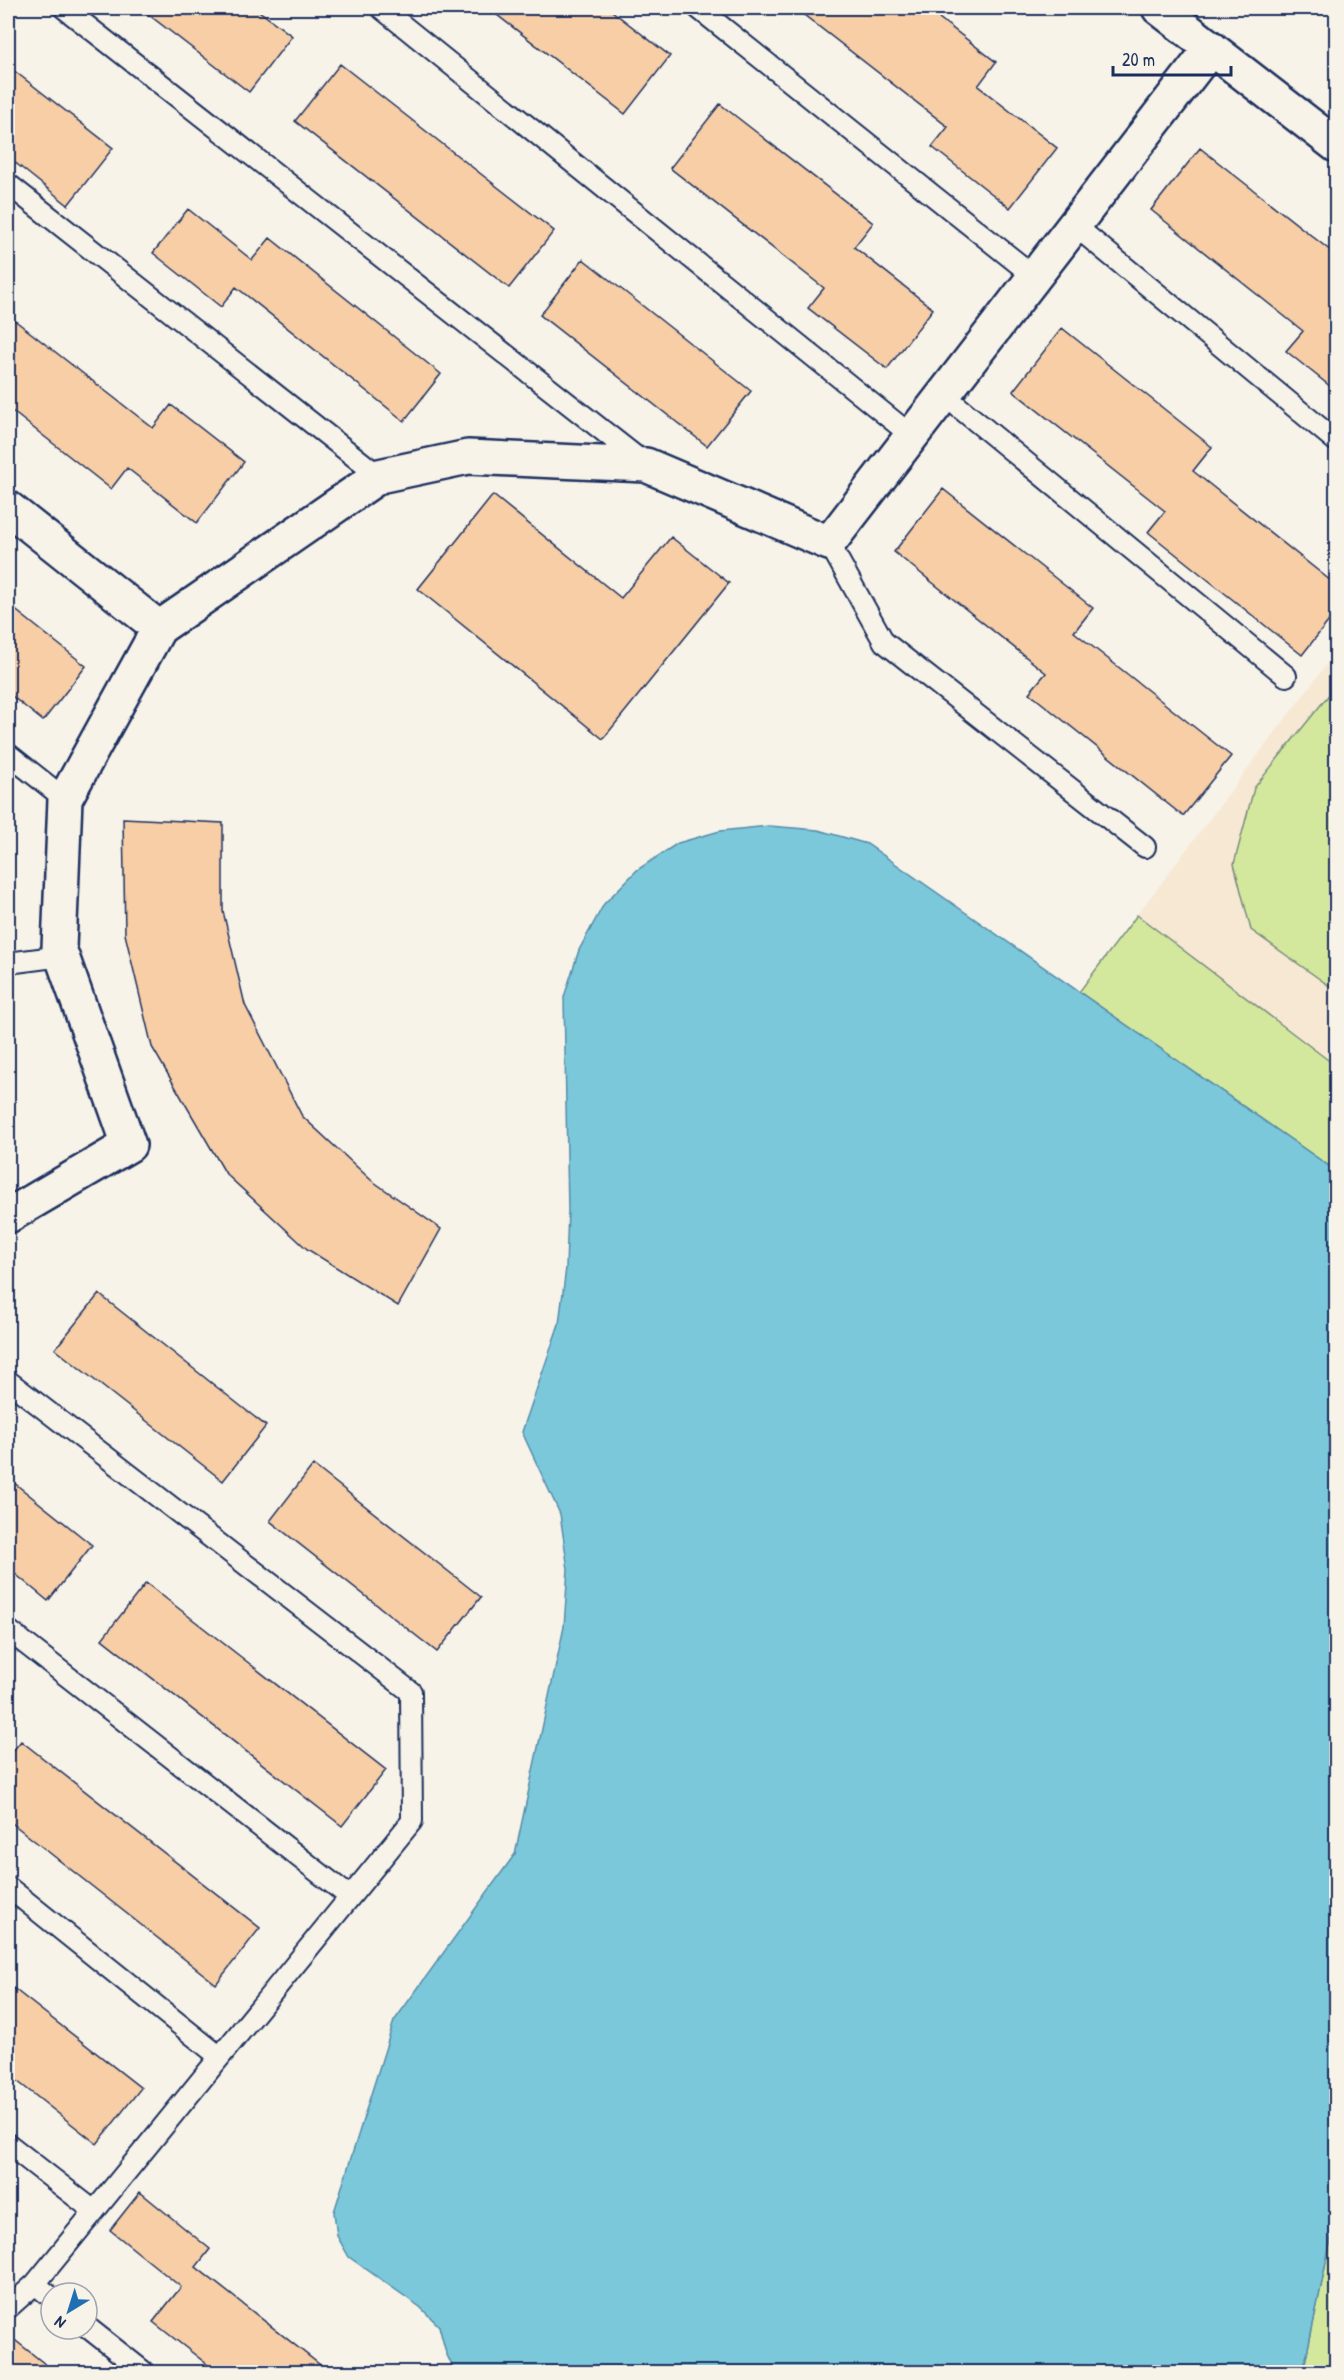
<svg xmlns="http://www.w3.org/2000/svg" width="1344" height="2380" font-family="'Patrick Hand',sans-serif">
<rect width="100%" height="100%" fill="#f7f3e8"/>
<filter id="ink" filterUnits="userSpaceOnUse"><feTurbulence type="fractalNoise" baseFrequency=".0167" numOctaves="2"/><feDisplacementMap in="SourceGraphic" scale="12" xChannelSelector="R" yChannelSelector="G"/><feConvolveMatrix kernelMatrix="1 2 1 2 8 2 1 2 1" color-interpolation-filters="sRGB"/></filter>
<g filter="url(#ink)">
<!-- built -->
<path fill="#f7e8d4" d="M1336 652V1066L1137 915Z"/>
<!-- green -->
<path fill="#d4e89d" stroke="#788c7e" stroke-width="1.5" d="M1336 686V985H1328L1251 930 1234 864 1254 788Z
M1137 915 1336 1066V1171L1079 992Z
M1336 2215V2372H1303Z"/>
<!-- water -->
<path fill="#7cc8db" stroke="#558ba9" stroke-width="1.5" d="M769 826 818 830 867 844 1336 1171V2215L1303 2372H455L446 2353 439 2326 420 2307 349 2257 337 2236 334 2212 394 2021 515 1854 564 1627 568 1569 560 1514 522 1432 559 1324 566 1268 568 1210 564 997 579 950 604 904 637 870 678 843 720 831Z"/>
<!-- building -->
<path fill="#f7cea6" stroke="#1b2f5e" stroke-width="1.5" d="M140 8H255L292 36 249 92Z
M488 8H608L670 56 625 114Z
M795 8H926L996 62 978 86 1057 148 1010 208 932 147 948 127Z
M340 64 554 231 509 288 295 121Z
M8 66 113 148 68 205 8 157Z
M720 104 873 223 854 247 933 309 887 369 808 308 824 288 670 168Z
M1200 148 1336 255V283L1331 290 1336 295V391L1286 351 1303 331 1151 210Z
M188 209 252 260 270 238 441 374 404 421 236 287 221 307 153 253Z
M583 259 751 391 707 446 540 315Z
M13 319 153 428 171 405 244 462 197 523 127 468 111 489 8 408V327Z
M1062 328 1212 447 1193 471 1336 585V612L1302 655 1148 532 1165 511 1013 391Z
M943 489 1093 608 1074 632 1231 756 1183 816 1029 693 1046 673 894 552Z
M493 495 621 598 671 537 729 583 603 739 418 589Z
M8 604 86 666 43 721 8 693Z
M123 818 223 823V911L245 1005 302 1116 371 1180 441 1229 398 1306 307 1249 226 1174 152 1047 125 934Z
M99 1294 266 1426 223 1481 55 1349Z
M313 1465 481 1597 437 1652 270 1521Z
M8 1478 92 1545 48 1601 8 1568Z
M146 1583 386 1770 342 1826 102 1639Z
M21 1741 260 1928 216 1984 8 1820V1757Z
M8 1984 141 2088 97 2144 8 2074Z
M140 2192 210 2249 196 2267 329 2372H217L153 2322 181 2287 110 2230Z
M8 2235 15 2241 8 2251Z
M11 2337 55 2372H8V2342Z"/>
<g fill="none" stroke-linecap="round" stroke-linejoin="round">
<defs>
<path id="service" d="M64 8 644 463
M381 8 912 436
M698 8 1035 277
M8 184 379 476
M1074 225 1336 441
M944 395 1286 676
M829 543 884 642 1145 847
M8 754 65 799
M8 963 62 956
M8 1381 411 1692 412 1821 35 2284 51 2297
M8 1630 350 1897
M8 1887 220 2057
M8 2144 94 2211
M8 2308 35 2284
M87 2327 144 2372"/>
<path id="minor" d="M8 508 159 628
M8 1216 129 1145 59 948 65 799 159 628 379 476 468 457 646 465 829 543 1211 48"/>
<path id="tertiary" d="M1159 8 1336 145"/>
</defs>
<!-- service casing -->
<use href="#service" stroke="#1b2f5e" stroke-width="24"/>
<!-- minor casing -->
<use href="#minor" stroke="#1b2f5e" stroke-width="38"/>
<!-- tertiary casing -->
<use href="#tertiary" stroke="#1b2f5e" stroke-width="38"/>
<!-- service -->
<use href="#service" stroke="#f7f3e8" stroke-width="20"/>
<!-- minor -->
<use href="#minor" stroke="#f7f3e8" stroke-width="33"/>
<!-- tertiary -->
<use href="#tertiary" stroke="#f7f3e8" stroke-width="33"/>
</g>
</g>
<!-- margin -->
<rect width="1344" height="2380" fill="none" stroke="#f7f3e8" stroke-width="30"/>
<rect x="15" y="15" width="1314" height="2350" fill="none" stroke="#1b2f5e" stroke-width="2" filter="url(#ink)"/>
<!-- north arrow -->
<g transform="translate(69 2311) rotate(218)"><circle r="28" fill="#f7f3e8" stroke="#9fa5b1" stroke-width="1.5"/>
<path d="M0-4.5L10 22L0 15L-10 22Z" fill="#1f6fb2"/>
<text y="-9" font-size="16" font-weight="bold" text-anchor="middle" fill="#1b2f5e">N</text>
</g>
<!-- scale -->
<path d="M1113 66v9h118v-9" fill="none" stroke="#1b2f5e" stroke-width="3"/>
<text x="1122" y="66" font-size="18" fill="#1b2f5e" stroke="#f7f3e8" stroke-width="4.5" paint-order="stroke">20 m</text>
</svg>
